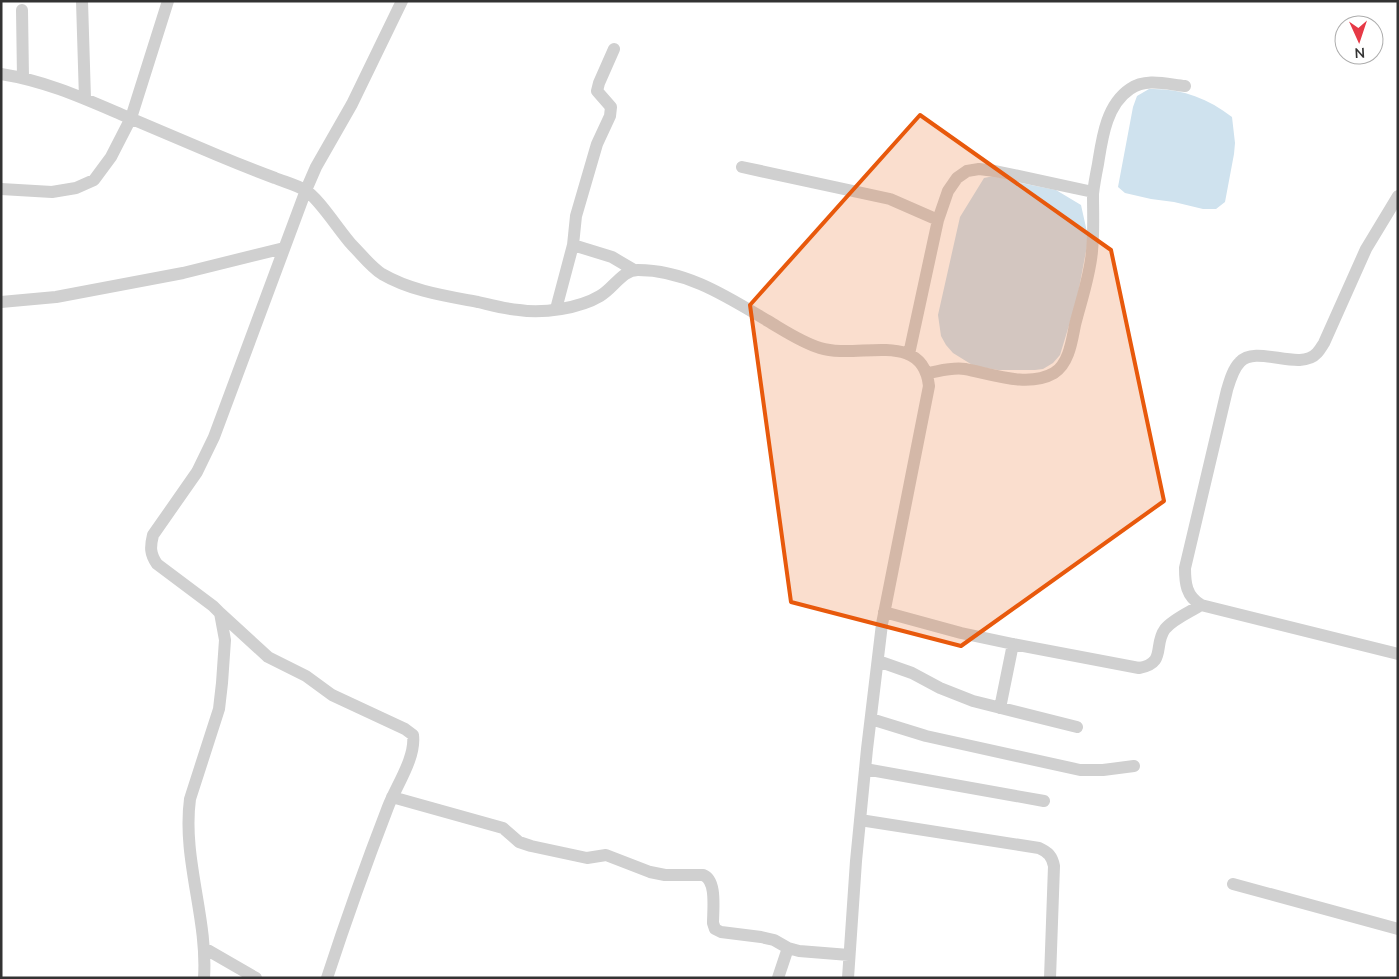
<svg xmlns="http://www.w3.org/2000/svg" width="1399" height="979" font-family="'Nunito Sans',sans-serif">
<rect width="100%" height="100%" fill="#fff"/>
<!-- water -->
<path fill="#cfe2ee" d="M1149 89C1180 88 1208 98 1232 117L1235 143 1234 154 1225 202 1216 209H1203L1174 202 1151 199 1125 193 1118 187 1133 107 1137 96Z
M994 176 1016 182 1056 190 1081 205 1087 232V246L1077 299 1060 355 1053 363 1043 369 1035 370H998L974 366 953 353 946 345 941 336 938 315 960 217 984 178Z"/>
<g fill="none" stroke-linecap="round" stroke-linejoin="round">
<!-- minor -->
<path stroke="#d0d0d0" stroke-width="12" d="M82 1 85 99
M22 10 23 78
M1 74C46 81 83 98 125 116 156 129 186 142 217 155 236 163 256 171 275 178 285 182 296 185 305 190 318 197 340 232 352 245 362 255 371 267 382 274 411 291 446 296 478 302 491 305 505 309 519 310 543 314 580 308 600 296 614 288 622 270 638 270 687 270 729 298 768 321 785 331 801 342 820 348 858 360 923 329 929 386L882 624 867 749 856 861 848 978
M742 167 890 199 938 220
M1 189 52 192 76 188 94 180 111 157 131 118 168 1
M1398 196 1366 249 1324 343C1322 346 1320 350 1317 353 1300 372 1256 344 1240 362 1233 369 1230 380 1227 390L1185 568C1185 583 1186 596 1201 605L1398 654
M573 245 612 257 634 270
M1 302 56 297 183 273 284 248
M556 309 573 245 576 216 597 144 610 116 611 107 597 91 599 83 614 49
M909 354 938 220 948 191 957 178 967 171 979 169 995 171 1093 192
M928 373C940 371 952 367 965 369 992 374 1028 388 1054 373 1069 364 1072 340 1075 325 1081 301 1090 276 1092 251 1094 232 1093 213 1093 194 1094 184 1096 174 1098 164 1102 139 1106 105 1130 89 1146 78 1166 84 1185 86
M884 612 961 633 1013 644 1139 668C1167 663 1153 645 1165 629 1173 619 1190 612 1201 605
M220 613 268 657 306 676 332 695 405 729 413 735C416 758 396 786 388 807 366 864 346 920 327 978
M878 661 912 673 940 688 973 701 1077 727
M1000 708 1013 644
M871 719 926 736 1080 770H1103L1134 766
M865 769 1044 801
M392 797 503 828 519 842 531 846 587 858 606 855 650 872 665 875H703C717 880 713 909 713 923L715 929 721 932 761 937 774 940 788 948 799 951 849 955
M860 820 1039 848C1048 852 1052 856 1054 866L1050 978
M1233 884 1398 929
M204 948 256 978
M204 978C208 918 182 859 190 799L219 709 222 683 225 640 220 613 213 606 157 564C150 554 150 547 153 535L197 472 214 437 306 190 316 167 352 104 402 1
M778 978 788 948"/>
</g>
<!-- marked area -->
<path fill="#e8590c" fill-opacity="0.2" stroke="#e8590c" stroke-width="4" stroke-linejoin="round" d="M920 115 1111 250 1164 501 961 646 791 602 750 305Z"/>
<!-- border -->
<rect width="1399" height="979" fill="none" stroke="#333333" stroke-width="5"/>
<!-- north arrow -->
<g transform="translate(1359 40) rotate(177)"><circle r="24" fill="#ffffff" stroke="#adadad"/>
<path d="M0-4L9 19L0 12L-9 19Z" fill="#e63946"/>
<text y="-8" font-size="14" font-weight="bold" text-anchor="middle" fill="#333333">N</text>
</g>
</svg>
